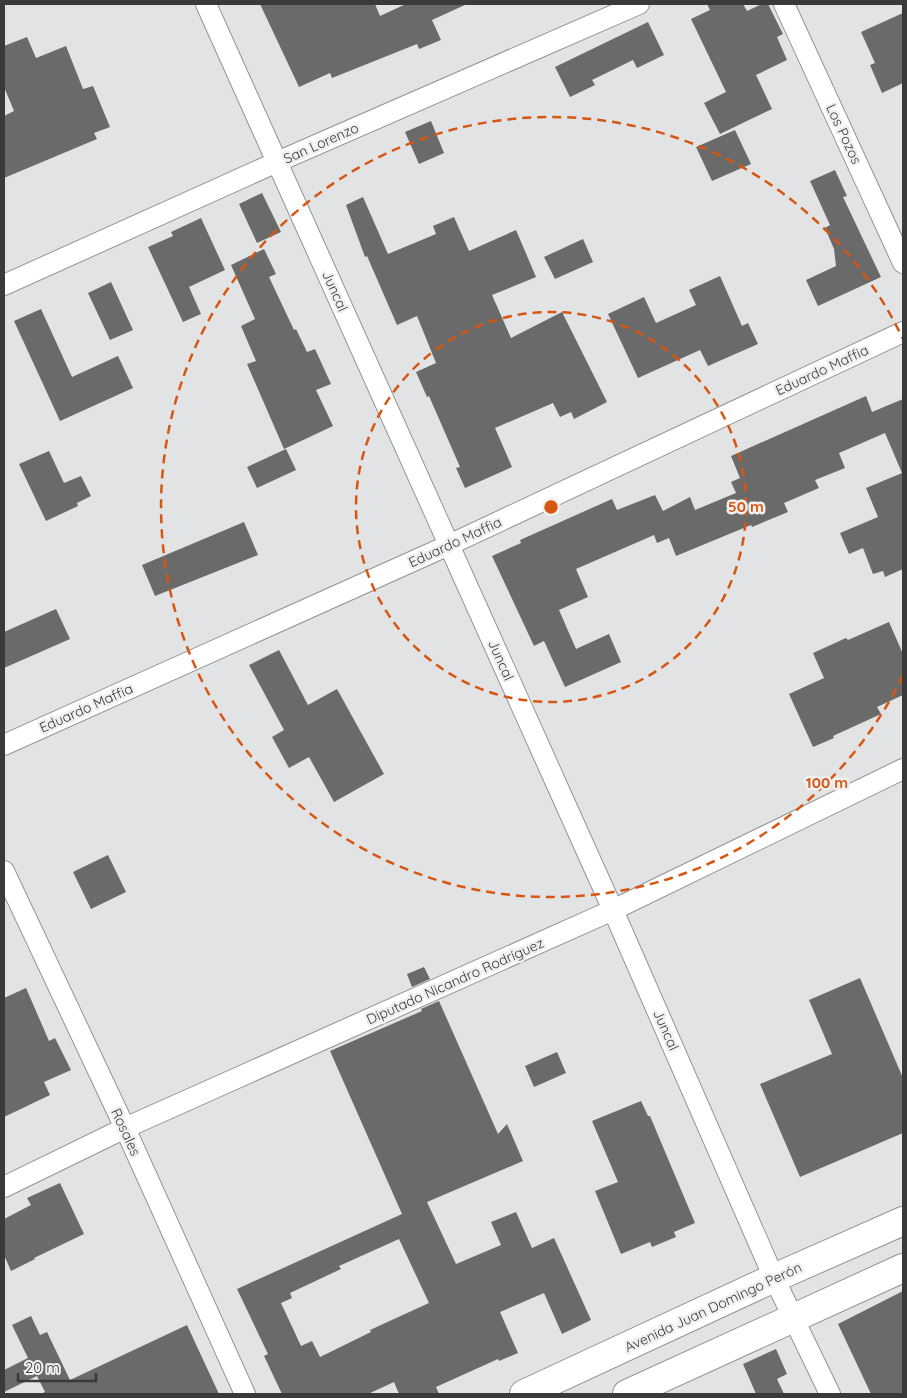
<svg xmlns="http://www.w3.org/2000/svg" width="907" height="1398" font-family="Quicksand,sans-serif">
<rect width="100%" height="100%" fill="#e2e3e4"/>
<!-- building -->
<path fill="#6b6a6b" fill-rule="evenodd" d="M260 4H375L380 16 406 4H467L432 20 441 40 419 49 417 44 332 78 330 73 299 87Z
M707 4H743L747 11 762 4H768L783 34 777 37 787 60 756 75 772 109 720 134 704 103 726 92 691 19 710 10Z
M903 13V83L882 93 870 65 875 63 861 32Z
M648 22 664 55 637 68 633 60 592 80 595 85 570 97 555 67Z
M27 37 36 58 66 46 83 89 93 86 110 127 94 133 97 139 4 178V116L14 111 4 87V46Z
M431 121 444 153 419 164 405 132Z
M735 130 751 164 712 181 696 147Z
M835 170 847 196 843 197 881 277 818 306 806 280 836 266 834 249 825 228 830 225 810 181Z
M262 193 281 232 257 243 239 204Z
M363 197 388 254 436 234 433 226 454 217 469 251 516 230 536 277 492 295 511 338 562 312 607 402 574 419 571 412 560 417 553 403 495 428 512 467 465 488 456 468 460 467 429 396 427 397 416 372 436 363 417 316 397 325 367 256 365 257 346 205Z
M201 218 225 270 189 287 201 314 183 322 148 247 173 236 171 232Z
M583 239 593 262 555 279 544 257Z
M264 249 276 274 269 277 294 330 296 329 307 352 315 349 331 384 316 390 333 426 284 449 247 364 256 361 241 326 255 319 231 265Z
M720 276 742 326 748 323 758 344 708 366 700 350 638 378 608 314 644 297 656 323 696 305 689 290Z
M111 282 133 330 110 340 88 293Z
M41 309 72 377 118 356 133 388 60 421 14 321Z
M866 396 872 412 903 399V569L885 577 883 571 873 574 863 548 849 554 840 533 878 517 866 488 902 473 885 433 839 453 845 468 815 480 819 488 784 503 788 512 752 527 751 525 676 556 669 538 657 543 654 535 576 569 588 597 559 610 576 649 609 634 621 662 565 687 544 641 534 646 492 556 521 543 520 540 612 499 617 510 655 495 663 511 690 497 695 510 736 493 731 482 740 478 731 456Z
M286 449 296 470 257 488 247 467Z
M49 451 64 483 81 476 91 496 77 503 78 506 46 521 19 464Z
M244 522 258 555 155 596 142 565Z
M56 609 70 639 4 668V632Z
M889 622 903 654V695L877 707 881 714 833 736 834 738 813 747 789 694 824 678 813 653 846 638 848 640Z
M279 650 308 705 337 689 384 774 334 802 309 757 289 768 272 737 284 730 249 665Z
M108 855 126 892 91 909 73 872Z
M424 967 430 979 412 987 407 974Z
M860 978 903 1078V1133L800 1177 760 1084 832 1054 809 1000Z
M26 988 49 1041 55 1038 71 1070 44 1082 50 1095 4 1117V998Z
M439 1001 498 1134 507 1124 523 1161 427 1202 456 1264 501 1245 491 1222 516 1212 532 1248 554 1238 591 1320 562 1334 544 1293 500 1312 518 1353 499 1361 498 1359 436 1387 439 1394H399L394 1382 368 1394H282L264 1356 268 1354 237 1289 402 1214 330 1051 422 1011 421 1009ZM399 1239 429 1303 370 1330 371 1332 320 1357 312 1341 301 1346 281 1303 292 1298 290 1293 341 1269 339 1266Z
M557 1052 566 1073 534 1087 525 1066Z
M641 1101 648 1116H650L695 1223 674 1232 676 1237 652 1247 650 1242 621 1254 595 1191 618 1182 592 1121Z
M60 1183 84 1234 34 1258 35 1259 11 1271 4 1255V1219L31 1205 27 1198Z
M903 1291V1394H871L838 1324Z
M31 1316 40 1335 47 1332 70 1380 187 1325 219 1394H40L45 1392 37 1376 4 1392V1370L28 1358 12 1325Z
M776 1349 787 1374 777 1379 784 1394H756L743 1364Z"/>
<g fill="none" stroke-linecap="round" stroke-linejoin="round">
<defs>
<path id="minor" d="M206 4 613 910 774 1278 830 1394
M784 4 903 263
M4 285 277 162 639 4
M4 745 449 545 903 332
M4 871 125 1128 245 1394
M4 1187 125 1128 613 910 903 769"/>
<path id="secondary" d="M524 1394 774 1278 903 1221
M627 1394 903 1268"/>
</defs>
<!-- minor casing -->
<use href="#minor" stroke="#949495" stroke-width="22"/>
<!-- secondary casing -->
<use href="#secondary" stroke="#949495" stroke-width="30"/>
<!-- minor -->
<use href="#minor" stroke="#fff" stroke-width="20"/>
<!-- secondary -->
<use href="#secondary" stroke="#fff" stroke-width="28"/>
</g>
<!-- distance rings -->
<g fill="none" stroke="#d75611" stroke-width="2.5" stroke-dasharray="9 6">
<circle cx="551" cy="507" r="195"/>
<path d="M903 675A390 390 0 1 1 903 339"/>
</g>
<g text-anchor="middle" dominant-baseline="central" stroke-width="5" stroke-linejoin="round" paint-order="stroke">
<!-- street labels -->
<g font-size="14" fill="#3a3a3a" stroke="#f0f0f1">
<text transform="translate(844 134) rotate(65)">Los Pozos</text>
<text transform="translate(321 143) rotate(-24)">San Lorenzo</text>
<text transform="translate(335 291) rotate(66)">Juncal</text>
<text transform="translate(822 370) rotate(-25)">Eduardo Maffia</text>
<text transform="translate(455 542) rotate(-25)">Eduardo Maffia</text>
<text transform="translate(501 660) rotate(66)">Juncal</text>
<text transform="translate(86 708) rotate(-24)">Eduardo Maffia</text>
<text transform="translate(455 981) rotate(-24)">Diputado Nicandro Rodríguez</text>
<text transform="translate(666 1030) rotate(66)">Juncal</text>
<text transform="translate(126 1132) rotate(65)">Rosales</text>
<text transform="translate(713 1307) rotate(-25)">Avenida Juan Domingo Perón</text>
</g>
</g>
<circle cx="551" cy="507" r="8" fill="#d75611" stroke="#f0f0f1" stroke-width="2.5"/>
<g font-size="15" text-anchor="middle" font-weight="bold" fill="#d75611" stroke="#f0f0f1" stroke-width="5" stroke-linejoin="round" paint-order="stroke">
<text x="746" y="512">50 m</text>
<text x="827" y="788">100 m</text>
</g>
<!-- border -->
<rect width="907" height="1398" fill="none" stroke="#3a3a3a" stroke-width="10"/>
<!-- scale -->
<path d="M18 1373v8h78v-8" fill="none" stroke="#3a3a3a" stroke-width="2.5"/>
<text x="25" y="1373" font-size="15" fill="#3a3a3a" stroke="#f0f0f1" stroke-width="4" paint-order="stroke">20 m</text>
</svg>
